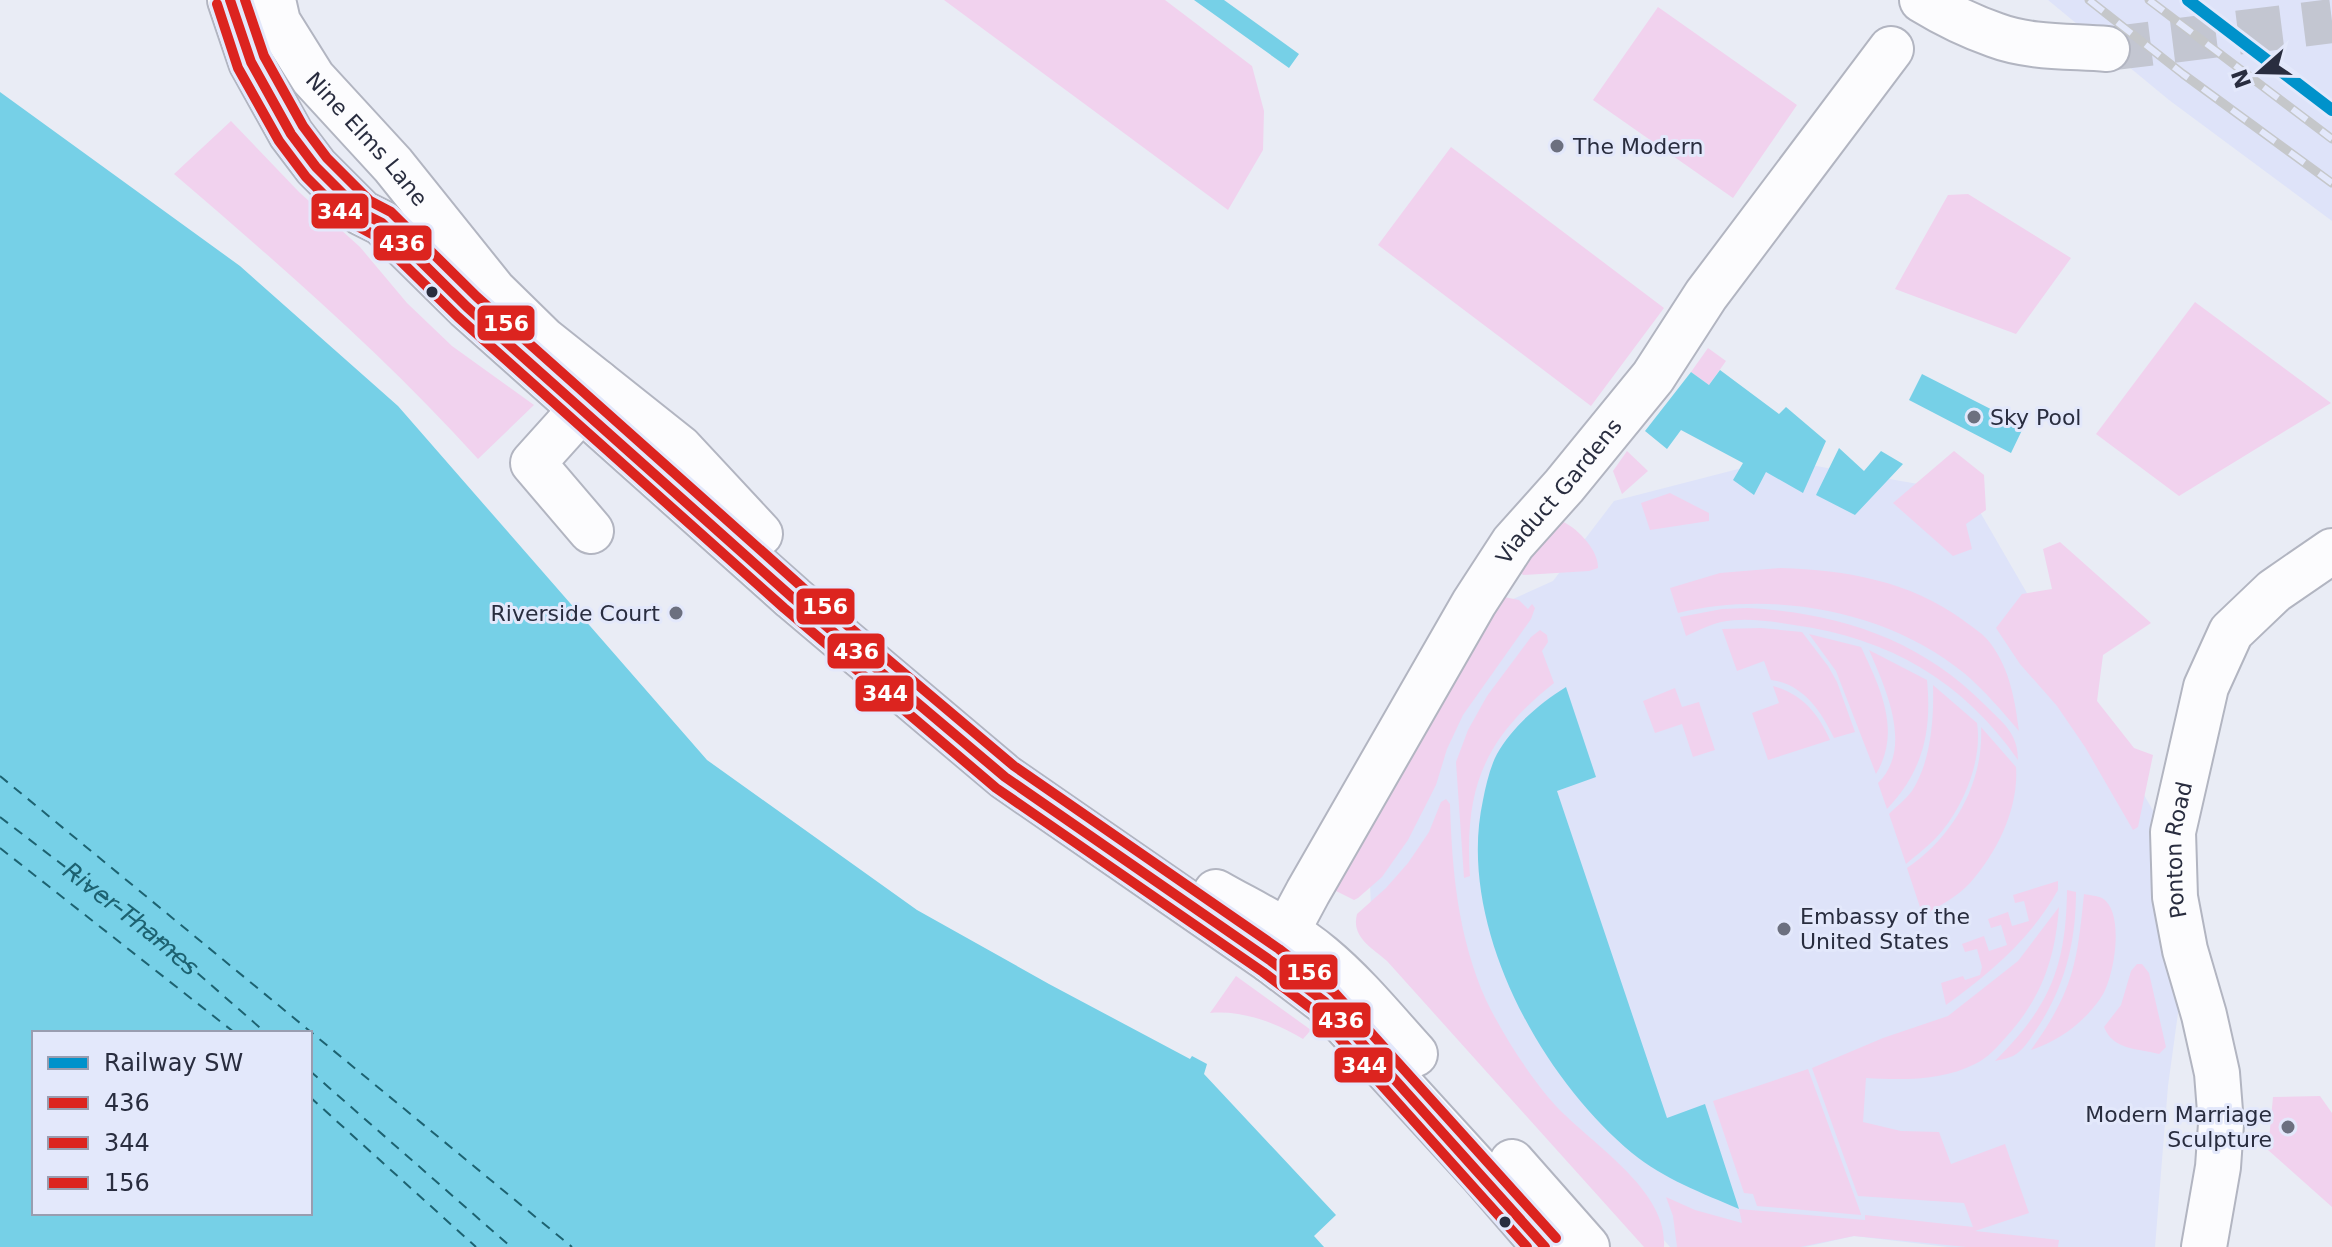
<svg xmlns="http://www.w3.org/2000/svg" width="2332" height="1247" font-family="'DejaVu Sans',sans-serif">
<rect width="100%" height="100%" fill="#e9ecf5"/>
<!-- built -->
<path fill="#dee3f9" d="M2048 0H2332V221L2169 100Z
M1777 459 1969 493 2162 826 2182 984 2168 1086 2155 1247H1948L1854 1236 1805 1247H1670L1371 908 1368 837 1502 604 1553 581 1614 501Z"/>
<!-- green -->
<path fill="#f1d2ee" d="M944 0H1165L1252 66 1264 111 1263 150 1228 210Z
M1658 7 1797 105 1733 198 1593 100Z
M231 121 299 192 360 247 407 303 452 346 534 405 478 459C385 356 279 264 174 174Z
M1451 147 1664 308 1591 406 1378 245Z
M1968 194 2071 258 2016 334 1895 289 1948 195Z
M2195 302 2331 403 2179 496 2096 434Z
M1708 348 1726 361 1709 385 1691 372Z
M1627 451 1648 471 1622 494 1613 471Z
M1954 451 1984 475 1986 510 1966 524 1972 549 1953 556 1893 503Z
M1670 493 1709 513V521L1650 530 1641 503Z
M1559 520C1576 526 1599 550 1598 568L1589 571 1523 575 1517 569Z
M2060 542 2151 623 2103 655 2097 701 2134 748 2153 755 2138 827 2133 830 2085 747 2057 706 2020 664 1996 628 2022 594 2052 589 2043 549Z
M1781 568C1846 570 1910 581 1963 620 1972 627 1984 634 1991 644 2010 670 2015 700 2019 731 2002 711 1984 690 1964 673 1887 610 1773 590 1678 613L1670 588 1720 573Z
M1504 597 1519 600 1528 609 1532 604 1535 608 1531 619 1463 715 1447 749 1436 785 1408 840 1382 877 1358 898 1354 900 1330 888 1425 718Z
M1748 608C1839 613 1920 639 1985 705 2003 723 2018 733 2018 760 1963 681 1889 638 1794 625 1771 621 1744 617 1721 622 1709 625 1697 631 1686 636L1680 617 1722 609Z
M1761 628 1802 632 1828 666 1837 682 1855 732 1834 738C1821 711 1803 684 1771 680L1764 661 1737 671 1722 629Z
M1540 630 1547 635 1548 642 1542 651 1554 683C1485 738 1464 787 1470 876L1464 878 1456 762 1468 730 1487 696 1531 637Z
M1809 634 1861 647C1880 687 1902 731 1876 774L1836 671Z
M1869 650 1927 680C1932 732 1923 771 1887 809L1878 783C1914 748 1885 687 1869 650Z
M1933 685 1977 723C1983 761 1962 811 1935 839 1926 848 1915 856 1906 864L1889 814C1896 807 1906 799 1912 791 1931 761 1934 720 1933 685Z
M1773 686C1802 694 1818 713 1830 740L1768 760 1752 713 1779 703Z
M1675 688 1682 707 1699 702 1715 750 1693 757 1682 724 1655 733 1643 701Z
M1981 727 2016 767C2019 808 1997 853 1970 883 1957 897 1939 906 1923 916L1907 868C1953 837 1984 783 1981 727Z
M1446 799 1450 804C1452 872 1458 937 1486 1000 1502 1033 1525 1069 1548 1097 1582 1139 1668 1186 1664 1247H1644L1387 961C1371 947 1351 937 1357 914L1386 888 1408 863 1429 832 1441 802Z
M2058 881V890C2030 940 1991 972 1946 1005L1941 983 1963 976 1965 980 1980 975 1982 967 1977 949 1965 952 1962 944 1984 936 1989 951 2007 945 2001 925 1991 928 1988 919 2008 912 2012 926 2029 921 2024 901 2015 903 2013 895Z
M2067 890 2076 892C2076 944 2064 990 2034 1033 2029 1041 2022 1051 2013 1056 2008 1058 2001 1060 1995 1061 2050 1006 2066 967 2067 890Z
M2084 894C2089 895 2098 896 2102 898 2126 912 2114 981 2100 999 2082 1024 2060 1040 2031 1050 2073 991 2077 965 2084 894Z
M2059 907C2055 959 2042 997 2007 1036 1998 1046 1988 1058 1975 1064 1942 1081 1902 1080 1866 1078L1863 1122 1901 1131 1939 1132 1951 1164 2005 1144 2029 1213 1975 1231 2059 1240 2058 1247H1967L1854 1236 1800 1247H1677L1673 1216 1666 1197 1695 1210 1742 1223 1739 1209 1865 1220V1215L1973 1227 1964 1203 1858 1196 1812 1068 1883 1038 1948 1016 2018 961Z
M2137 964H2142L2149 973 2166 1047 2159 1054C2136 1048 2113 1050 2104 1027L2121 1005 2131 971Z
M1236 976 1311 1030 1303 1039C1276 1023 1243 1010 1210 1013Z
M1808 1069 1861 1214V1215L1757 1206 1753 1194 1744 1193 1713 1101Z
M2320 1096 2332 1113V1207L2268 1150 2273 1097Z"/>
<!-- water -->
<path fill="#76d0e7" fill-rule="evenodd" d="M1194 0H1224L1299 54 1289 68Z
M0 92 240 266 398 406 707 760 917 910 1049 984 1190 1059 1192 1056 1207 1064 1204 1074 1336 1215 1314 1236 1324 1247H0ZM34 1033H310V1213H34Z
M1720 370 1779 414 1786 407 1826 441 1803 493 1766 472 1754 495 1733 480 1743 463 1681 430 1667 449 1645 431 1691 372 1709 385Z
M1922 374 2024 426 2011 453 1909 400Z
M1839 448 1864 471 1881 451 1903 464 1855 515 1816 495Z
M1566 687 1596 777 1557 791 1667 1118 1705 1104 1739 1209C1702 1193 1664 1179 1632 1153 1539 1076 1456 923 1483 800 1486 785 1490 767 1497 754 1512 727 1540 703 1566 687Z"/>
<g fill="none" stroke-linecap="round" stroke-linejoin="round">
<!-- ferry -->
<g stroke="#1d6271" stroke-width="2" stroke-dasharray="10 8" stroke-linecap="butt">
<path d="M0 776 572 1247"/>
<path id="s1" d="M0 817 154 935 266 1033"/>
<path d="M0 848 235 1033"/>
<path d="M310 1071 511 1247"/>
<path d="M310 1097 476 1247"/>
</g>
<!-- minor-tunnel -->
<path stroke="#c3c6d1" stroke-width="44" stroke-dasharray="44 22" stroke-linecap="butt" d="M2107 49 2332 21"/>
<defs>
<g id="minor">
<path d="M1922 0C1945 14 1969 26 1995 35 2029 48 2071 46 2107 49"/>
<path d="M591 531 533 463 569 423 597 382"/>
<path id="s2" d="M1271 961 1308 892 1474 603 1513 543 1564 486 1653 377 1706 295 1891 49"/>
<path id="s3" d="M2204 1247 2218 1167 2221 1124 2217 1073 2204 1015 2185 950 2175 897 2173 832 2206 687 2231 632 2274 591 2332 551"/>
</g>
<g id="highway">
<path d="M230 0 251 62 291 134 316 167 362 213 382 223 467 307 793 598 1005 777 1271 961 1325 1002 1482 1174 1545 1247"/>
<path id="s4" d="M273 0 278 22 313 78 393 165 494 291 543 339 680 448 760 534"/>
<path d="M1216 892C1251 912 1290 930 1321 956 1356 985 1385 1021 1415 1054"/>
<path d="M1512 1162 1587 1247"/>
</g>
</defs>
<!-- minor casing -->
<use href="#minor" stroke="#b2b5c1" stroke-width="48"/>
<!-- highway casing -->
<use href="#highway" stroke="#b2b5c1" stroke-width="48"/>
<!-- minor -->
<use href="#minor" stroke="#fcfcfe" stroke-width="44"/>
<!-- highway -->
<use href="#highway" stroke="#fcfcfe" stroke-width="44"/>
<defs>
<path id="rail" d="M2089 0 2183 74 2332 183
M2149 0 2332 139"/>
</defs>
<!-- rail casing -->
<use href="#rail" stroke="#c5c7ca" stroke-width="9"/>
<!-- rail -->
<use href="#rail" stroke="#e3e8fb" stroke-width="6" stroke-dasharray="18" stroke-linecap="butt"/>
<defs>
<path id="bus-1" d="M230 0 251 62 291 134 316 167 362 213 382 223 467 307 793 598 1005 777 1271 961 1325 1002 1545 1247"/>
<path id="bus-2" d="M217 4 238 68 279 141 306 177 352 223 374 235 458 317 784 608 996 788 1263 972 1316 1012 1527 1247"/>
<path id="bus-3" d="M245 0 264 56 303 126 327 158 370 201 391 212 477 297 802 587 1014 766 1279 949 1334 992 1556 1238"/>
</defs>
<!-- bus-1 casing -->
<use href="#bus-1" stroke="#e3e8fb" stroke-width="16"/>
<!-- bus-2 casing -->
<use href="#bus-2" stroke="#e3e8fb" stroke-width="16"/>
<!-- bus-3 casing -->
<use href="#bus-3" stroke="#e3e8fb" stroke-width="16"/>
<!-- bus-1 -->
<use href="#bus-1" stroke="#dc241f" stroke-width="10"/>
<!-- bus-2 -->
<use href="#bus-2" stroke="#dc241f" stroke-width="10"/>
<!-- bus-3 -->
<use href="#bus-3" stroke="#dc241f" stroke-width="10"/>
<defs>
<path id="rail-1" d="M2188 0 2332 110"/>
</defs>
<!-- rail-1 casing -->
<use href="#rail-1" stroke="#e3e8fb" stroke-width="18"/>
<!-- rail-1 -->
<use href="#rail-1" stroke="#0092cb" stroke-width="12"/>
</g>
<!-- markers -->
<g fill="#6c707f" stroke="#e3e8fb" stroke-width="3">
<circle cx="1557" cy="146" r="8"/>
<circle cx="1974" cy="417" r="8"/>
<circle cx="676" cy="613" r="8"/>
<circle cx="1784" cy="929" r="8"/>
<circle cx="2288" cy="1127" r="8"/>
</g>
<g fill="#292d3f" stroke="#e3e8fb" stroke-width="3">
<circle cx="432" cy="292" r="7"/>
<circle cx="1505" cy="1222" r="7"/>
</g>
<g text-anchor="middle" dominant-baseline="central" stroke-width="6" stroke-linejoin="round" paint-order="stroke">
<!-- street labels -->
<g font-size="22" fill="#292d3f" stroke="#e3e8fb">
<text stroke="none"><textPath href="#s4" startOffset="170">Nine Elms Lane</textPath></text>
<text stroke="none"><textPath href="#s2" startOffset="552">Viaduct Gardens</textPath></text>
<text stroke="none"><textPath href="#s3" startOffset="404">Ponton Road</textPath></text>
</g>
<!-- poi labels -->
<g font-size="22" fill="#292d3f" stroke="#e3e8fb" text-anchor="start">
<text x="1573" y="146">The Modern</text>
<text x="1990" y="417">Sky Pool</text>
<text x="660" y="613" text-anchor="end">Riverside Court</text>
<text x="1800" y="916">Embassy of the<tspan x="1800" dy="25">United States</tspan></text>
<text x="2272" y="1114" text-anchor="end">Modern Marriage<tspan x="2272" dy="25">Sculpture</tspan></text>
</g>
<!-- water labels -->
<g font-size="24" font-style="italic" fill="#1d6271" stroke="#e3e8fb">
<text stroke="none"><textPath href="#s1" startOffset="166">River Thames</textPath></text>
</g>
</g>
<g stroke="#e3e8fb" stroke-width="3">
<rect x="310" y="192" width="60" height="38" rx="8" fill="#dc241f"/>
<rect x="372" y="224" width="61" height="38" rx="8" fill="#dc241f"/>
<rect x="476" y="304" width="60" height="38" rx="8" fill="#dc241f"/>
<rect x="795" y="587" width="61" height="39" rx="8" fill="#dc241f"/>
<rect x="826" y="632" width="60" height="38" rx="8" fill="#dc241f"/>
<rect x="854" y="674" width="61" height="39" rx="8" fill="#dc241f"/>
<rect x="1278" y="953" width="61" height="38" rx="8" fill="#dc241f"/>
<rect x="1311" y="1001" width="61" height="38" rx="8" fill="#dc241f"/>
<rect x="1333" y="1046" width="61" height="38" rx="8" fill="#dc241f"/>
</g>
<g font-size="22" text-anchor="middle" font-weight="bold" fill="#fff">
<text x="340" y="219">344</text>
<text x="402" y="251">436</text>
<text x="506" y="331">156</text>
<text x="825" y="614">156</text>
<text x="856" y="659">436</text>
<text x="885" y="701">344</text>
<text x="1309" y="980">156</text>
<text x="1341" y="1028">436</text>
<text x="1364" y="1073">344</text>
</g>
<!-- legend -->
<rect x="32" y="1031" width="280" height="184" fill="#e3e8fb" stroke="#999db0" stroke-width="2"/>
<rect x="48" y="1057" width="40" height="12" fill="#0092cb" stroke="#999db0" stroke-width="2"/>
<text x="104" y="1071" font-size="24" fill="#292d3f">Railway SW</text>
<rect x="48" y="1097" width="40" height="12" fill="#dc241f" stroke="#999db0" stroke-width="2"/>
<text x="104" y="1111" font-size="24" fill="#292d3f">436</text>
<rect x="48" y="1137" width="40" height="12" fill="#dc241f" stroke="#999db0" stroke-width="2"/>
<text x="104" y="1151" font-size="24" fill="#292d3f">344</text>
<rect x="48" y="1177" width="40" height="12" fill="#dc241f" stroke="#999db0" stroke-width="2"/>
<text x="104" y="1191" font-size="24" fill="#292d3f">156</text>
<!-- north arrow -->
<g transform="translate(2260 72) rotate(250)" stroke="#e3e8fb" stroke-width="6" paint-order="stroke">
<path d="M0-6L14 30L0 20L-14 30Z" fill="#292d3f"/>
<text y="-12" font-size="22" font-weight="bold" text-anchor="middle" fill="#292d3f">N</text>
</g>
</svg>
